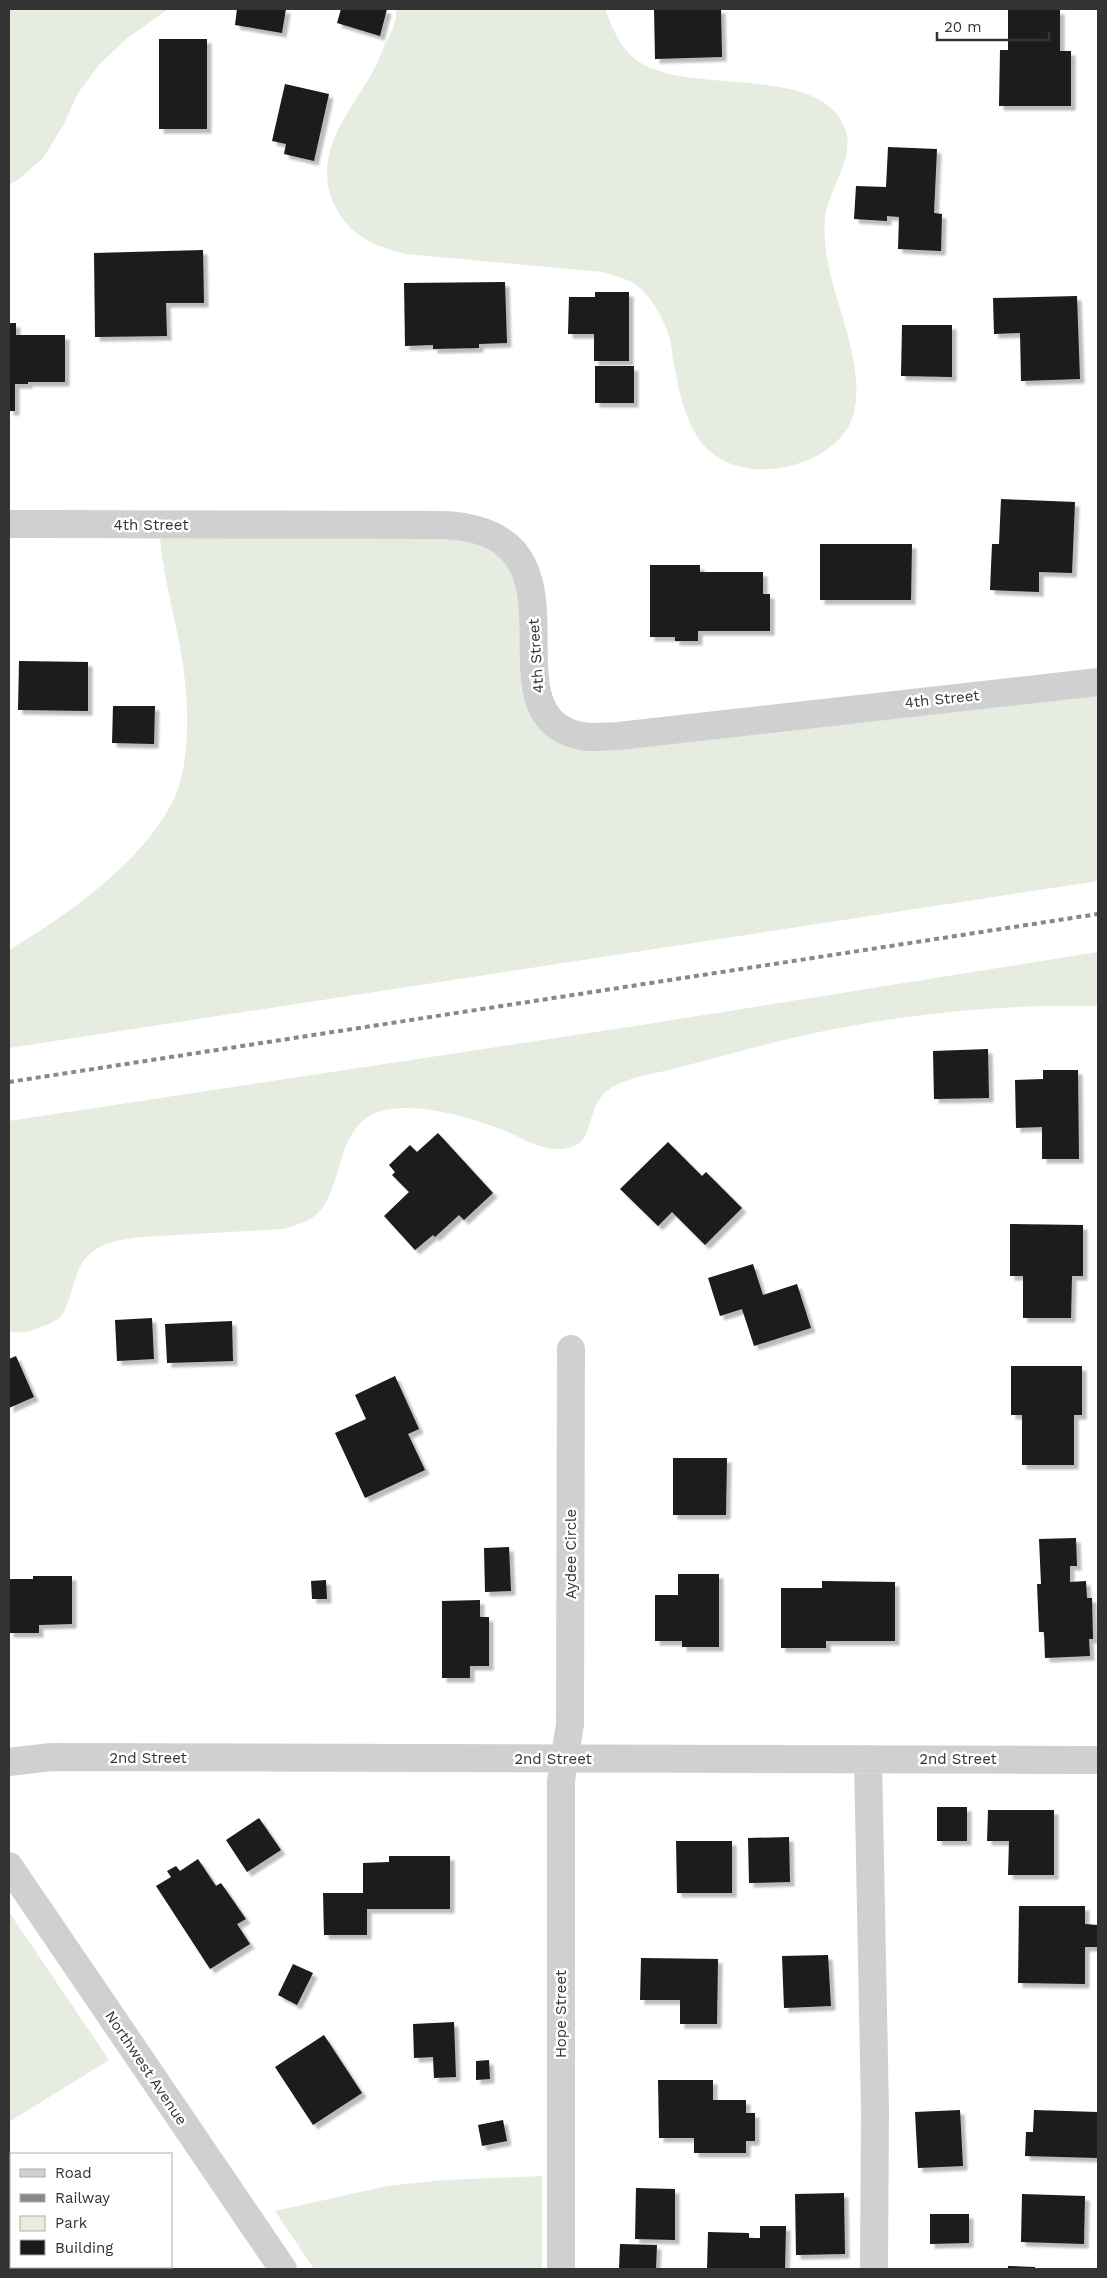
<svg xmlns="http://www.w3.org/2000/svg" width="1107" height="2278" font-family="'Work Sans',sans-serif">
<defs>
<filter id="shadow"><feDropShadow dx="4.5" dy="4.5" stdDeviation="1" flood-color="#0004"/></filter>
</defs>
<rect width="100%" height="100%" fill="#fff"/>
<!-- green -->
<path fill="#e6ecdf" d="M9 9H168L125 40 99 65 78 93 64 124 43 158 18 180 9 184Z
M396 9H605C612 27 619 46 635 59 684 98 821 61 845 129 856 157 828 189 825 218 823 239 827 261 832 281 843 322 871 390 847 429 828 459 782 474 747 468 693 459 683 411 674 365 672 356 672 345 669 336 664 320 654 302 642 290 632 279 615 276 602 272L406 254C375 247 348 235 334 204 312 155 347 116 371 75 376 66 381 55 385 44 391 32 397 23 396 9Z
M160 536H438L472 540 505 560 518 586 525 694 528 705 538 723 554 739 574 747 1098 694V881L9 1048V950C67 915 141 864 173 801 187 774 189 724 186 693 183 640 164 589 160 536Z
M1098 952V1006C1001 1004 914 1013 819 1032 757 1045 698 1064 638 1077 625 1081 609 1086 601 1097 584 1120 596 1149 557 1149 540 1149 523 1139 508 1132 474 1118 406 1097 371 1115 336 1134 342 1190 318 1213 310 1222 295 1225 284 1229L142 1237C125 1239 105 1241 91 1253 73 1267 74 1296 62 1315 57 1321 46 1325 39 1328 29 1332 19 1334 9 1331V1121L635 1026Z
M9 1912 109 2060 9 2122Z
M542 2176V2269H314L275 2211 387 2186 445 2180Z"/>
<!-- building -->
<path fill="#1a1a1a" filter="url(#shadow)" d="M237 9H286L282 33 235 25Z
M341 9H387L380 36 337 23Z
M654 9H721L722 57 655 59Z
M1008 9 1060 10V51H1071V106H999L1000 50H1008Z
M159 39H207V129H159Z
M285 84 329 94 314 161 284 154 286 144 272 141Z
M888 147 937 149 934 213 942 214 941 251 898 249 899 217 887 216V221L854 219 856 186 886 187Z
M203 250 204 303H166L167 336 95 337 94 253Z
M505 282 507 343 479 344V348L433 349V345L405 346 404 283Z
M595 292H629V361H594V334H568L569 297H595Z
M1077 296 1080 379 1021 381 1020 333 994 334 993 298Z
M9 323H16V335H65V382H28V384H15V411H9Z
M902 325H952V377L901 376Z
M595 366H634V403H595Z
M1001 499 1075 502 1072 573 1039 572V592L990 590 992 544H999Z
M820 544H912L911 600H820Z
M650 565H700V572H763V594H770V631H698V641H675V637H650Z
M19 661 88 662V711L18 710Z
M113 706H155L154 744 112 743Z
M988 1049 989 1098 934 1099 933 1051Z
M1043 1070H1078L1079 1159H1042V1127L1016 1128 1015 1080 1043 1079Z
M438 1133 493 1193 464 1220 459 1215 435 1237 433 1235 415 1250 384 1216 409 1192 392 1175 395 1172 389 1165 410 1145 417 1152Z
M668 1142 702 1176 706 1172 742 1208 705 1245 672 1212 658 1226 620 1189Z
M1010 1224 1083 1225V1276H1072L1071 1318H1023V1276H1010Z
M753 1264 763 1295 797 1284 811 1328 754 1346 742 1309 720 1316 708 1278Z
M152 1318 154 1359 117 1361 115 1320Z
M232 1321 233 1361 167 1363 165 1324Z
M16 1356 34 1397 9 1408V1359Z
M1011 1366H1082V1415H1074V1465H1022V1415H1011Z
M395 1376 419 1429 408 1434 425 1470 365 1498 335 1433 366 1419 355 1395Z
M673 1458H727L726 1515H673Z
M1076 1538 1077 1566H1070V1582L1086 1581 1087 1598H1092L1093 1639H1089L1090 1656 1045 1658 1044 1632H1039L1037 1584H1041L1039 1539Z
M509 1547 511 1591 485 1592 484 1548Z
M678 1574H719V1647H682V1641H655V1595H678Z
M33 1576H72V1624L39 1625V1633H9V1579H33Z
M326 1580 327 1599H312L311 1581Z
M822 1581 895 1582V1641H826V1648H781V1588H822Z
M480 1600V1617H489V1666H470V1678H442V1601Z
M937 1807H967V1841H937Z
M988 1810H1054V1875H1008L1009 1841H987Z
M259 1818 281 1850 247 1872 226 1840Z
M789 1837 790 1882 749 1883 748 1838Z
M676 1841H732V1893H677Z
M389 1856H450V1909H367V1935H324L323 1893H363V1863L389 1862Z
M198 1859 216 1886 221 1883 246 1919 237 1924 250 1944 210 1969 156 1886 171 1877 167 1871 176 1866 180 1871Z
M1019 1906H1085V1924L1098 1925V1947H1085V1984L1018 1983Z
M828 1955 831 2006 784 2008 782 1956Z
M641 1958 718 1959 717 2024H680V2000H640Z
M293 1964 313 1973 297 2005 278 1995Z
M454 2022 456 2077 434 2078 433 2057 414 2058 413 2024Z
M324 2035 362 2093 313 2125 275 2067Z
M489 2060 490 2079 476 2080V2061Z
M658 2080H713V2100H746V2113H755V2141H746V2153H694V2138H659Z
M960 2110 963 2166 918 2168 915 2112Z
M1034 2110 1098 2112V2158L1025 2156 1026 2132H1033Z
M503 2120 507 2141 482 2146 478 2125Z
M636 2188 675 2189V2240L635 2239Z
M844 2193 845 2254 796 2255 795 2194Z
M1022 2194 1085 2196 1084 2244 1021 2242Z
M930 2214H969V2243L930 2244Z
M760 2226H786L785 2269H707L708 2232 749 2233V2238H760Z
M620 2244 657 2245 656 2269H619Z
M1008 2266 1035 2267V2269H1008Z"/>
<g fill="none" stroke-linecap="round" stroke-linejoin="round">
<!-- minor -->
<path stroke="#d0d0d0" stroke-width="28" d="M9 524 445 525C603 534 479 710 577 735 590 739 605 736 619 736L1098 682
M868 1759 875 2110 874 2269
M9 1762 51 1757 1098 1760
M9 1866 283 2269
M561 2269V1781L570 1724 571 1349"/>
<!-- rail -->
<path stroke="#888" stroke-width="4" stroke-dasharray="5 4" stroke-linecap="butt" d="M9 1082 1098 914"/>
</g>
<g text-anchor="middle" dominant-baseline="central" stroke-width="5" stroke-linejoin="round" paint-order="stroke">
<!-- street labels -->
<g font-size="15" fill="#333" stroke="#fff">
<text x="151" y="525">4th Street</text>
<text transform="translate(536 656) rotate(-94)">4th Street</text>
<text transform="translate(942 699) rotate(-6)">4th Street</text>
<text transform="translate(571 1554) rotate(-90)">Aydee Circle</text>
<text x="148" y="1758">2nd Street</text>
<text x="553" y="1759">2nd Street</text>
<text x="958" y="1759">2nd Street</text>
<text transform="translate(561 2014) rotate(-90)">Hope Street</text>
<text transform="translate(146 2068) rotate(56)">Northwest Avenue</text>
</g>
</g>
<!-- border -->
<rect width="1107" height="2278" fill="none" stroke="#333333" stroke-width="20"/>
<!-- legend -->
<rect x="10" y="2153" width="162" height="115" fill="#ffffff" stroke="#adadad"/>
<rect x="20" y="2169" width="25" height="8" fill="#d0d0d0" stroke="#adadad"/>
<text x="55" y="2178" font-size="15" fill="#333333">Road</text>
<rect x="20" y="2194" width="25" height="8" fill="#888888" stroke="#adadad"/>
<text x="55" y="2203" font-size="15" fill="#333333">Railway</text>
<rect x="20" y="2216" width="25" height="15" fill="#e6ecdf" stroke="#adadad"/>
<text x="55" y="2228" font-size="15" fill="#333333">Park</text>
<rect x="20" y="2240" width="25" height="15" fill="#1a1a1a" stroke="#adadad"/>
<text x="55" y="2253" font-size="15" fill="#333333">Building</text>
<!-- scale -->
<path d="M937 32v8h112v-8" fill="none" stroke="#333333" stroke-width="2.5"/>
<text x="944" y="32" font-size="15" fill="#333333" stroke="#ffffff" stroke-width="4" paint-order="stroke">20 m</text>
</svg>
